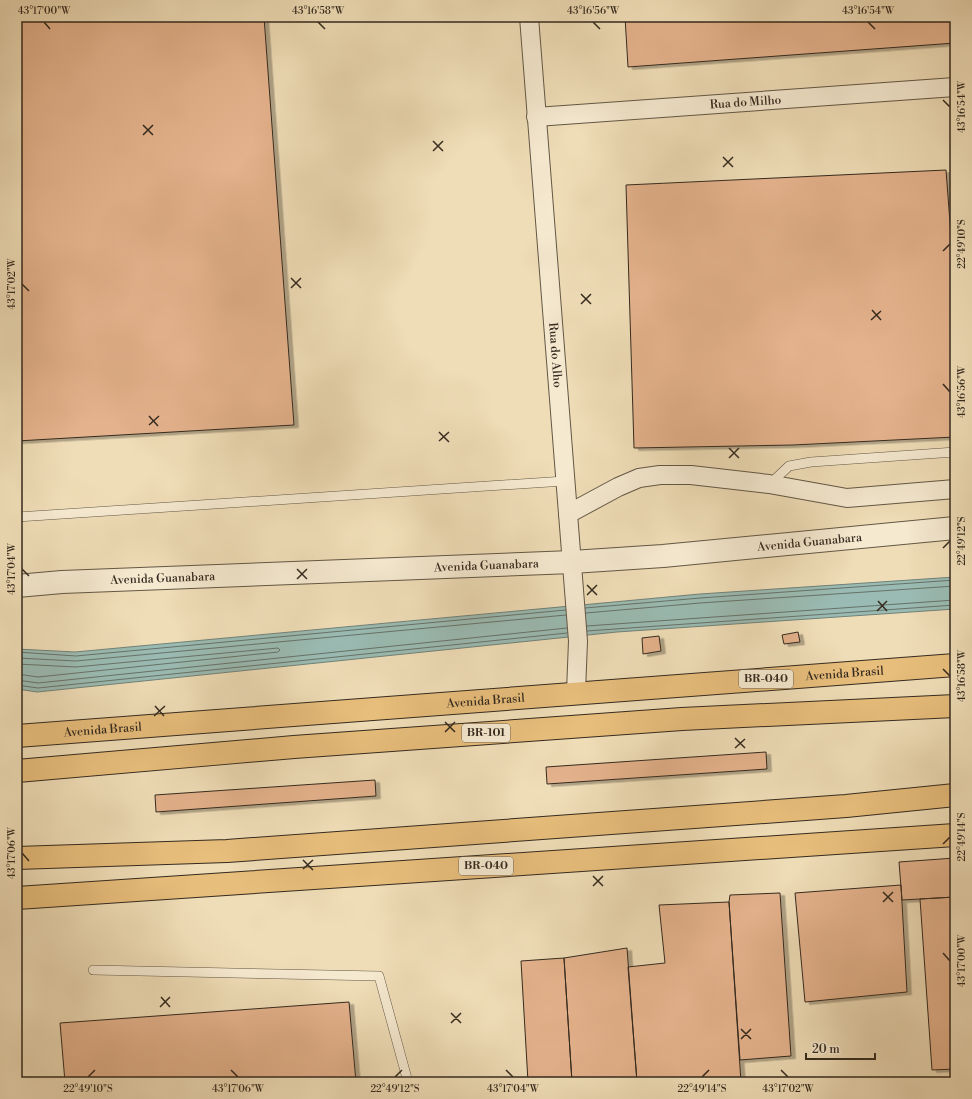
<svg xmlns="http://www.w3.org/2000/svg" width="972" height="1099" font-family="'Libre Bodoni',serif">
<defs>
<filter id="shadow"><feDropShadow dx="4.5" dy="2.5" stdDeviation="0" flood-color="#0004"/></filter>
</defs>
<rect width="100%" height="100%" fill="#efddb7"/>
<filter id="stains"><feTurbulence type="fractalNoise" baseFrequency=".005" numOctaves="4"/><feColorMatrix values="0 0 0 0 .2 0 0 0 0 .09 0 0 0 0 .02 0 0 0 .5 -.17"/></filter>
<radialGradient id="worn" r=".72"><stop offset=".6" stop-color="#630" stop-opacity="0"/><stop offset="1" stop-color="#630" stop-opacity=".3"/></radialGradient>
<!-- water -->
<path fill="#9abbb3" stroke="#718178" d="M955 577V609L617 632 37 692 17 689V649L75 652 700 594Z"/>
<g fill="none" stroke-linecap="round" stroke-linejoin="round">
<!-- shore -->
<path stroke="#677269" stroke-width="1" d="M585 608 700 598 955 580
M586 613 700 603 955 586
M587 626 955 600
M587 631 955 605
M17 652 76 656 566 610
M17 658 76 661 566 615
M17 664 76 667 278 648 280 650 278 652 38 677 17 674
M17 680 38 683 567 628
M17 685 38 688 567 633"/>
</g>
<!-- building -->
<path fill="#e4b28c" stroke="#342a1f" filter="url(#shadow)" d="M17 17H264L294 425 17 441Z
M625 17H955V43L628 67Z
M946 170 955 288V437L793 445 634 448 626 185Z
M798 632 800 642 784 644 782 635Z
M659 636 661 651 643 654 642 638Z
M766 752 767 769 547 784 546 767Z
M375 780 376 796 156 812 155 795Z
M955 858V897L902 900 899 862Z
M901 885 907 992 805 1002 795 893Z
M780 893 791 1056 740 1060 729 902 730 895Z
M955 897V1069L932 1070 920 899Z
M729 902 741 1082H637L628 967 665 963 659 905Z
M627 948 637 1082H572L564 958Z
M564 958 572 1082H528L521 961Z
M349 1002 356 1082H65L60 1023Z"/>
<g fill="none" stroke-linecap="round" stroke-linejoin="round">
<defs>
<path id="service" d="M770 484 789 466 811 462 955 452
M17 517 565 481
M93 970 379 976 408 1082"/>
<g id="minor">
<path id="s1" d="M529 17 578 641 576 692"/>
<path id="s2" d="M536 117 955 87"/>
<path d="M568 514 618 487 639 478 660 475H691L769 484 847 498 955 489"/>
</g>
<g id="tertiary">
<path id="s3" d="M17 586 62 582 572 562 663 556 955 528"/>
</g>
<g id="trunk">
<path id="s4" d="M17 736 955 665"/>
<path d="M17 898 955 835"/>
</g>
<path id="motorway" d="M17 771 294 747 682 719 955 706
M17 858 227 851 846 806 955 795"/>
</defs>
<!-- service casing -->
<use href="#service" stroke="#635745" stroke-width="10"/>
<!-- minor casing -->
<use href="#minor" stroke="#635745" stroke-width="20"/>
<!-- tertiary casing -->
<use href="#tertiary" stroke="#635745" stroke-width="24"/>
<!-- trunk casing -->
<use href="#trunk" stroke="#342a1f" stroke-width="24"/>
<!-- motorway casing -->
<use href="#motorway" stroke="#342a1f" stroke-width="24"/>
<!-- service -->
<use href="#service" stroke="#f5e9d0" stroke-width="9"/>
<!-- minor -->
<use href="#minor" stroke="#f5e9d0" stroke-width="18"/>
<!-- tertiary -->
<use href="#tertiary" stroke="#f5e9d0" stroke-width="22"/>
<!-- trunk -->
<use href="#trunk" stroke="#e8be7c" stroke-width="22"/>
<!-- motorway -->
<use href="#motorway" stroke="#e8be7c" stroke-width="22"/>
</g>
<!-- ticks -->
<path fill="none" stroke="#342a1f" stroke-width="1.5" d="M44 22 50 29M318 22 325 29M593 22 600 29M868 22 875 29M943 100 950 107M143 125 153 135M143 135 153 125M433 141 443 151M433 151 443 141M723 157 733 167M723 167 733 157M943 251 950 244M291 278 301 288M22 284 29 291M291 288 301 278M581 294 591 304M581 304 591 294M872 310 881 320M871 320 881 311M943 384 950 392M149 416 158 426M149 425 159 416M439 432 449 442M439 441 449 432M729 448 739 458M729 458 739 448M943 548 950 541M22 569 29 576M297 569 307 579M297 579 307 569M587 585 597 595M587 595 597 585M878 601 887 611M877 611 887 601M943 669 950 676M155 706 164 716M154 716 165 706M445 722 455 732M445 732 455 722M735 738 745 748M735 748 745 739M943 844 950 837M22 853 29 861M303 860 313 870M303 869 313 860M593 876 603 886M593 886 603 876M883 892 893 902M883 902 893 892M943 953 950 961M161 997 170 1007M160 1007 170 997M451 1013 461 1023M451 1023 461 1013M741 1029 751 1039M741 1039 751 1029M231 1070 238 1077M506 1070 513 1077M781 1070 788 1077M88 1077 95 1070M395 1077 402 1070M702 1077 709 1070"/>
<g text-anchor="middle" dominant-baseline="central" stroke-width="3.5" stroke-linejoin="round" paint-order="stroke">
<!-- shield labels -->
<g fill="#f5e9d0" stroke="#6e6354" stroke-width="1">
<rect x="739" y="670" width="54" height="18" rx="3"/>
<rect x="462" y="724" width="48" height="18" rx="3"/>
<rect x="459" y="857" width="54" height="18" rx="3"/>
</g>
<g font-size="11" font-weight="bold" fill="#342a1f">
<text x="766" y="679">BR-040</text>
<text x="486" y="733">BR-101</text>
<text x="486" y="866">BR-040</text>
</g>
<!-- street labels -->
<g font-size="12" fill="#342a1f" stroke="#f5e9d0">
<text stroke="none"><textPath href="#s2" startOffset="210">Rua do Milho</textPath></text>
<text stroke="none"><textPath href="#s1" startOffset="339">Rua do Alho</textPath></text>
<text stroke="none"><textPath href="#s3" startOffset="794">Avenida Guanabara</textPath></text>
<text stroke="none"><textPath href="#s3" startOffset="470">Avenida Guanabara</textPath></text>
<text stroke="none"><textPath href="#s3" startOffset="146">Avenida Guanabara</textPath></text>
<text stroke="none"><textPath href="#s4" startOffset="830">Avenida Brasil</textPath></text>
<text stroke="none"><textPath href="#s4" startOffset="470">Avenida Brasil</textPath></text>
<text stroke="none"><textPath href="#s4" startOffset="86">Avenida Brasil</textPath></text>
</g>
</g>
<!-- margin -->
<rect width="972" height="1099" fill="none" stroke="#efddb7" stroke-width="44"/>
<!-- scale -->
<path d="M806 1053v6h69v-6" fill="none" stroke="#342a1f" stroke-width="2"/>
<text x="812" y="1053" font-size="12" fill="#342a1f" stroke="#f5e9d0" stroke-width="3" paint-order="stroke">20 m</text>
<rect x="22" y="22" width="928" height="1055" fill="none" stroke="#342a1f" stroke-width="1.5"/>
<g font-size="10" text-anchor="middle" fill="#342a1f">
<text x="44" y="14">43°17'00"W</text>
<text x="318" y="14">43°16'58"W</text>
<text x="593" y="14">43°16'56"W</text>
<text x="868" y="14">43°16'54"W</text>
<text transform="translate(961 107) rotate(-90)" y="4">43°16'54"W</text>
<text transform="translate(961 244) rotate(-90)" y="4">22°49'10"S</text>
<text transform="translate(11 284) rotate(-90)" y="4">43°17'02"W</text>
<text transform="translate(961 392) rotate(-90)" y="4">43°16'56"W</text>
<text transform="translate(961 541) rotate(-90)" y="4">22°49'12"S</text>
<text transform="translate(11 569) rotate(-90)" y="4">43°17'04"W</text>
<text transform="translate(961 676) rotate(-90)" y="4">43°16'58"W</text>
<text transform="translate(961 837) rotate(-90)" y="4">22°49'14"S</text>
<text transform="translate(11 853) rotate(-90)" y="4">43°17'06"W</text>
<text transform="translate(961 961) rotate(-90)" y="4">43°17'00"W</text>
<text x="88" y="1092">22°49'10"S</text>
<text x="238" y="1092">43°17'06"W</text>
<text x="395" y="1092">22°49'12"S</text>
<text x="513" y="1092">43°17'04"W</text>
<text x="702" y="1092">22°49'14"S</text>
<text x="788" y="1092">43°17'02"W</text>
</g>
<rect width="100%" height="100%" filter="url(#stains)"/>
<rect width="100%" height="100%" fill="url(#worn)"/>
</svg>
